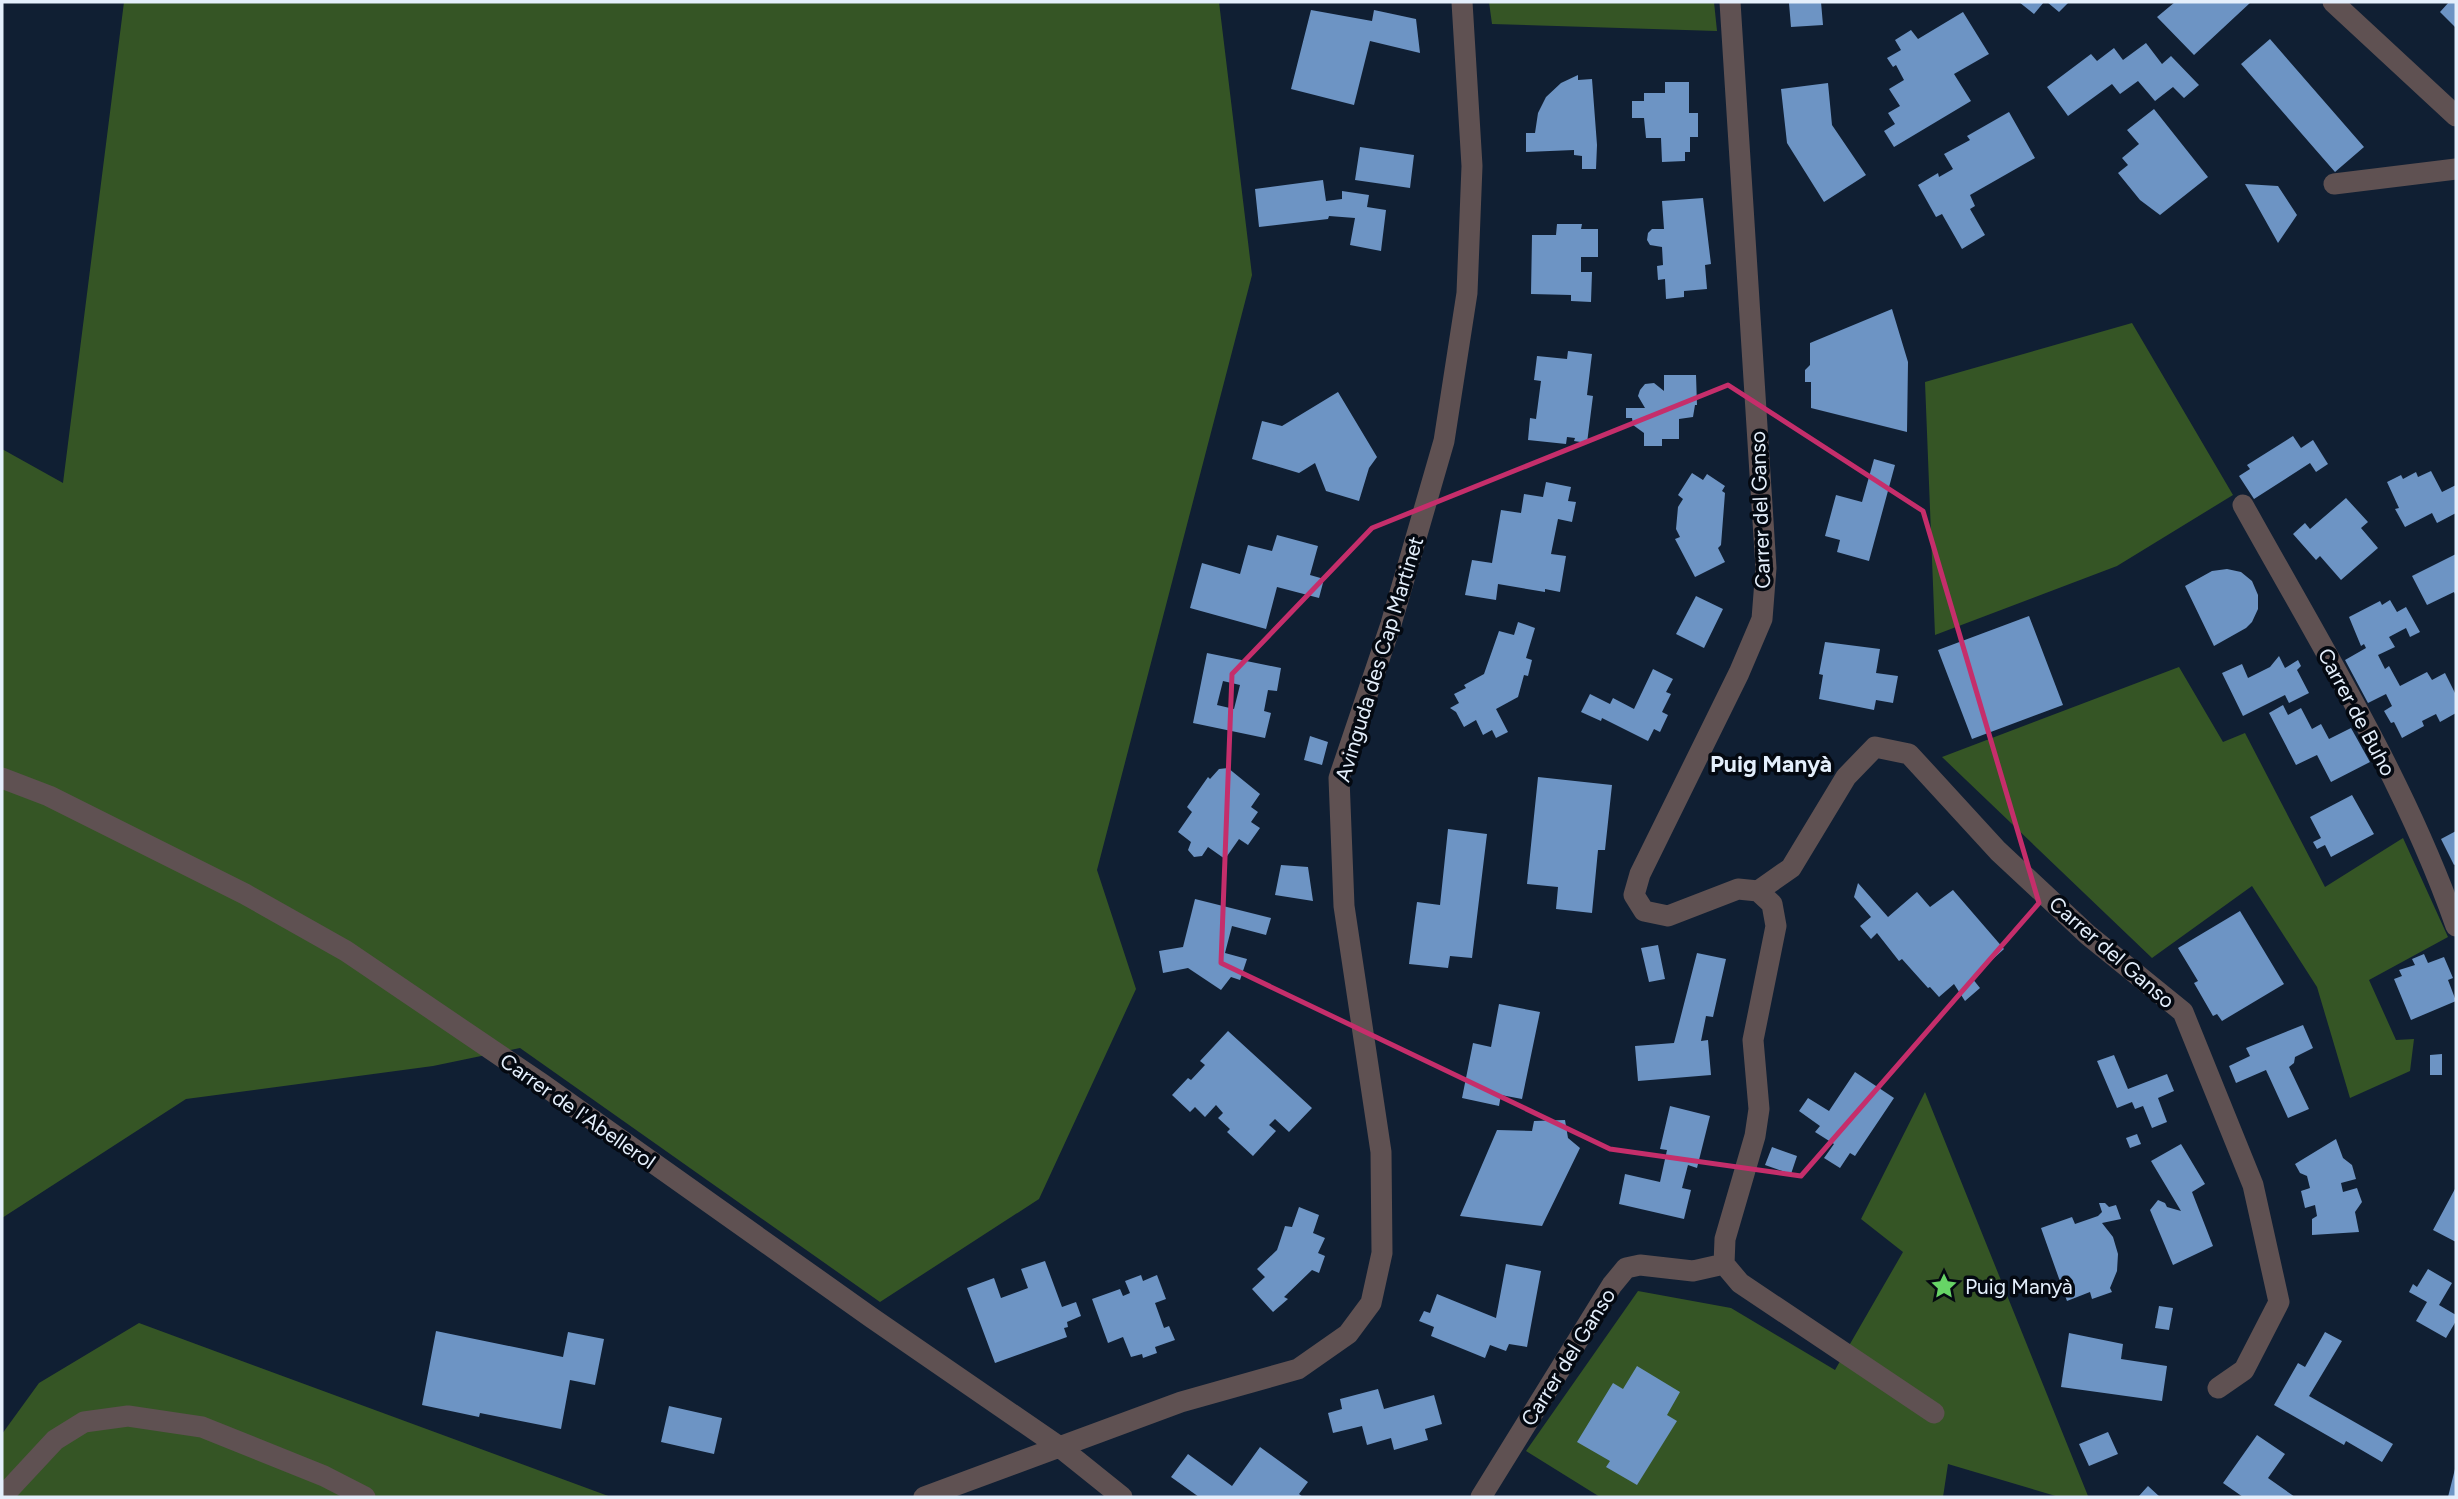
<svg xmlns="http://www.w3.org/2000/svg" width="2458" height="1499" font-family="Figtree,sans-serif">
<rect width="100%" height="100%" fill="#101f33"/>
<!-- forest -->
<path fill="#355525" d="M124 2H1219L1252 275 1097 870 1136 989 1039 1199 880 1302 520 1048 433 1066 186 1099 2 1218V449L63 483Z
M1489 2H1714L1717 31 1492 24Z
M2132 323 2233 495 2117 566 1935 635 1925 382Z
M2179 667 2223 742 2245 733 2325 887 2403 838 2448 937 2369 980 2396 1040 2414 1039 2410 1071 2350 1098 2317 987 2252 886 2152 958 1942 757Z
M1925 1092 2088 1496 2059 1497 1948 1464 1943 1497H1600L1526 1451 1638 1291 1731 1308 1835 1370 1903 1252 1861 1219Z
M139 1323 611 1497H2V1434L39 1383Z"/>
<!-- building -->
<path fill="#6d94c4" fill-rule="evenodd" d="M1808 2H1821L1823 25 1791 27 1789 3Z
M2019 2H2044L2034 14Z
M2047 2H2069L2059 12Z
M2175 2H2251L2194 55 2157 17Z
M2449 2H2456V28L2440 12Z
M1311 10 1372 21 1374 10 1416 19 1420 53 1370 41 1354 105 1291 89Z
M1963 12 1989 54 1954 74 1971 101 1894 147 1884 131 1895 124 1888 113 1900 106 1889 89 1904 80 1896 65 1893 67 1887 58 1901 50 1895 40 1911 30 1918 39Z
M2270 39 2364 147 2335 172 2241 64Z
M2146 43 2162 64 2171 56 2199 85 2184 98 2173 87 2155 101 2138 81 2120 94 2112 84 2068 116 2047 87 2091 54 2097 61 2114 48 2123 60Z
M1578 75V80L1592 79 1597 145 1596 169H1582V156L1574 155V150L1526 152V133H1535L1538 113 1546 97 1561 83Z
M1665 82H1689V113H1698V137H1690V152H1685V161L1662 162 1661 138H1646L1644 118H1632V101H1644V93H1665Z
M1828 83 1832 125 1866 175 1824 202 1787 143 1781 89Z
M2154 109 2208 177 2160 215 2140 200 2118 173 2128 165 2122 158 2139 144 2127 130Z
M2009 112 2035 158 1970 195 1975 206 1970 209 1985 235 1962 249 1942 214 1936 217 1918 185 1938 173 1939 177 1953 169 1944 154 1970 140 1967 136Z
M1360 147 1414 155 1410 188 1355 180Z
M1323 180 1326 201 1342 199V191L1369 195 1367 207 1386 210 1381 251 1350 245 1355 218 1329 216 1328 219 1259 227 1255 189Z
M2245 184 2278 186 2297 215 2278 243Z
M1703 198 1711 264 1705 265 1707 289 1684 291V297L1666 299 1665 279 1658 280 1657 266 1663 265 1662 247 1650 245 1647 240 1648 233 1652 229H1664L1662 201Z
M1557 224H1582L1581 229H1598V257H1581V272H1592L1591 302 1571 301V295L1531 294 1532 235H1556Z
M1892 309 1908 362 1907 432 1811 408V382H1805V370L1810 365V343Z
M1568 351 1592 354 1587 395 1593 396 1587 443 1574 441 1575 438 1567 437 1566 444 1528 440 1530 418 1536 419 1541 381 1534 380 1537 356 1567 359Z
M1664 375H1696L1697 405H1695L1693 417 1679 419V439H1662V446H1644V433L1633 425 1632 418H1626V408H1645L1638 396 1640 390 1645 384 1654 383 1664 391Z
M1338 392 1377 457 1369 468 1359 501 1326 491 1315 463 1299 473 1252 459 1262 421 1282 426Z
M2293 436 2301 448 2313 440 2328 464 2316 472 2310 463 2254 499 2239 476 2250 469 2247 465Z
M1874 459 1895 465 1869 561 1837 552 1840 540 1825 536 1836 495 1862 502Z
M2431 471 2442 492 2456 485V513L2437 523 2432 513 2405 527 2395 509 2399 508 2387 482 2401 475 2403 479 2416 472 2418 477Z
M1692 473 1703 480 1707 474 1725 486 1722 491 1725 493 1721 545 1718 548 1725 562 1695 577 1675 539 1680 537 1676 529 1678 507 1683 499 1678 495Z
M1546 482 1571 487 1568 501 1576 502 1572 522 1558 519 1551 554 1566 556 1560 592 1545 589V592L1498 584 1496 600 1465 595 1472 560 1492 563 1501 510 1521 513 1524 494 1543 497Z
M2346 498 2368 522 2361 528 2378 548 2341 580 2320 556 2316 560 2293 534 2305 523 2310 529Z
M1277 535 1318 546 1310 575 1324 579 1319 598 1277 587 1266 629 1190 608 1202 563 1240 574 1248 545 1272 551Z
M2456 554V596L2454 592 2427 605 2412 576Z
M2227 569 2241 572 2252 581 2258 595V609L2252 622 2246 628 2214 646 2185 586 2212 571Z
M1696 596 1723 609 1704 648 1676 634Z
M2390 600 2397 612 2406 607 2420 632 2410 637 2406 628 2389 637 2395 647 2378 655 2385 669 2389 666 2400 686 2427 672 2432 680 2445 673 2456 695V713L2440 722 2436 714 2422 721 2424 726 2402 738 2394 722 2391 723 2384 711 2392 706 2386 694 2368 703 2345 660 2366 648 2364 644 2361 646 2349 617 2380 601 2382 605Z
M2029 616 2063 705 1972 739 1938 650Z
M1518 622 1535 628 1526 658 1532 660 1528 676 1524 675 1518 697 1496 709 1508 732 1496 738 1492 730 1483 735 1476 720 1464 727 1456 712 1450 708 1459 703 1454 694 1466 688 1464 685 1484 674 1499 631 1514 635Z
M1825 642 1880 649 1876 673 1898 676 1893 703 1876 700 1874 710 1819 699 1823 675 1819 674Z
M1207 653 1281 668 1277 691 1268 690 1264 711 1271 713 1265 738 1193 723ZM1223 681 1240 685 1234 709 1217 705Z
M2279 656 2285 668 2298 660 2301 666 2297 670 2309 693 2289 703 2285 695 2243 716 2222 673 2242 664 2248 678 2270 667Z
M1653 669 1673 679 1666 692 1671 694 1662 712 1668 715 1660 732 1654 729 1648 741 1602 718 1601 721 1581 712 1590 694 1610 704 1613 698 1634 709Z
M2283 705 2288 715 2301 708 2312 729 2321 724 2329 739 2351 728 2370 762 2331 782 2317 755 2296 765 2269 713Z
M1310 736 1328 742 1322 765 1304 760Z
M1228 768 1260 794 1251 807 1258 812 1251 822 1260 828 1248 845 1239 839 1225 859 1208 847 1202 856 1194 857 1188 850 1191 842 1178 832 1192 812 1187 807 1208 777 1210 779 1219 769Z
M1538 777 1612 785 1605 850H1598L1592 913 1556 909 1558 887 1527 884Z
M2352 795 2374 834 2331 857 2325 845 2317 849 2313 842 2321 838 2310 817Z
M1448 829 1487 834 1472 958 1450 956 1448 968 1409 964 1417 902 1440 905Z
M2456 831V864L2454 865 2441 839Z
M1281 865 1308 867 1313 901 1275 895Z
M1858 883 1888 917 1917 892 1930 907 1953 890 2004 949 1972 978 1980 988 1965 1001 1954 984 1939 997 1930 987 1928 988 1902 959 1899 961 1877 933 1871 939 1860 926 1871 917 1854 897Z
M1195 899 1271 918 1266 935 1232 926 1225 953 1247 959 1240 980 1231 977 1221 990 1188 968 1163 973 1159 951 1183 947Z
M2240 911 2284 984 2222 1021 2217 1014 2213 1016 2194 983 2198 981 2178 948Z
M1658 945 1665 979 1649 982 1641 948Z
M1697 953 1726 959 1713 1017 1706 1016 1701 1041 1708 1040 1711 1075 1638 1081 1635 1046 1674 1043Z
M2424 954 2428 963 2444 957 2453 978 2448 980 2456 1001 2411 1020 2394 979 2402 976 2399 970 2415 965 2412 959Z
M1499 1004 1540 1012 1522 1099 1501 1095 1499 1106 1462 1098 1473 1043 1491 1047Z
M2303 1025 2313 1048 2295 1057 2294 1063 2289 1067 2309 1109 2288 1118 2266 1070 2236 1083 2229 1066 2250 1056 2246 1048Z
M1228 1031 1312 1108 1289 1132 1275 1119 1269 1125 1276 1131 1253 1156 1227 1132 1230 1129 1218 1118 1223 1113 1216 1105 1205 1117 1195 1107 1190 1112 1172 1095 1188 1078 1191 1080 1205 1065 1200 1061Z
M2442 1054V1075H2430V1055Z
M2114 1055 2128 1089 2167 1074 2174 1091 2158 1098 2167 1122 2152 1128 2143 1106 2135 1109 2132 1102 2117 1108 2097 1061Z
M1855 1072 1894 1098 1855 1156 1850 1153 1840 1168 1824 1158 1834 1144 1815 1132 1820 1126 1799 1111 1808 1098 1829 1111Z
M1670 1106 1710 1116 1697 1168 1688 1165 1682 1188 1691 1190 1684 1219 1619 1204 1625 1174 1660 1182 1667 1150 1660 1149Z
M1565 1120 1568 1138 1580 1148 1542 1226 1460 1216 1497 1130 1532 1131 1534 1121Z
M2137 1134 2141 1144 2130 1148 2126 1138Z
M2336 1139 2343 1158 2352 1165 2356 1179 2341 1183 2343 1192 2357 1188 2362 1202 2355 1212 2359 1232 2312 1235V1219L2317 1216 2315 1205 2305 1208 2301 1191 2310 1188 2307 1176 2300 1173 2295 1164Z
M2181 1144 2205 1184 2192 1192 2213 1246 2173 1265 2150 1210 2158 1200 2165 1203 2167 1207 2181 1211 2151 1161Z
M1772 1147 1797 1156 1791 1174 1765 1165Z
M2456 1187V1242L2433 1230Z
M2099 1203H2105L2109 1207 2116 1205 2121 1219 2102 1223 2113 1237 2118 1254 2117 1271 2110 1288 2112 1292 2092 1299 2090 1292 2067 1301 2041 1228 2072 1217 2075 1224 2098 1216 2102 1212Z
M1299 1207 1319 1215 1313 1233 1325 1238 1318 1253 1325 1256 1319 1273 1312 1270 1284 1297 1288 1299 1273 1312 1252 1289 1265 1277 1257 1269 1277 1250 1285 1226 1292 1227Z
M1045 1261 1062 1307 1076 1302 1081 1316 1067 1322 1068 1327 1064 1328 1067 1337 995 1363 967 1288 994 1278 1001 1298 1028 1288 1021 1269Z
M1506 1264 1541 1271 1527 1347 1509 1344 1506 1351 1490 1345 1485 1358 1431 1336 1434 1327 1419 1321 1424 1311 1430 1313 1437 1294 1496 1318Z
M2428 1269 2452 1283 2439 1305 2456 1315V1321L2446 1338 2416 1321 2427 1302 2409 1292 2413 1284 2417 1287Z
M1141 1275 1143 1281 1157 1275 1166 1299 1155 1303 1164 1328 1169 1326 1175 1340 1155 1347 1157 1353 1143 1358 1142 1354 1131 1357 1123 1337 1108 1343 1092 1299 1120 1289 1123 1296 1130 1293 1125 1281Z
M2159 1306 2173 1308 2169 1330 2155 1328Z
M436 1331 563 1357 568 1332 604 1339 595 1385 570 1380 561 1429 480 1413 479 1417 422 1405Z
M2325 1332 2342 1341 2309 1396 2393 1444 2382 1462 2346 1441 2344 1445 2274 1405 2298 1363 2305 1367Z
M2069 1333 2123 1344 2121 1359 2167 1366 2162 1401 2061 1387Z
M1637 1366 1680 1392 1667 1415 1677 1421 1637 1485 1606 1467 1610 1461 1577 1442 1613 1383 1623 1389Z
M1378 1389 1384 1409 1434 1395 1442 1424 1425 1429 1428 1440 1394 1450 1391 1438 1367 1445 1362 1426 1333 1433 1328 1413 1342 1409 1340 1399Z
M669 1406 722 1418 714 1454 661 1442Z
M2108 1432 2118 1454 2089 1466 2079 1444Z
M2257 1435 2285 1454 2268 1478 2295 1497H2243L2223 1483Z
M1260 1447 1308 1482 1299 1494 1303 1497H1199L1171 1477 1188 1454 1232 1486Z
M2455 1469 2456 1497H2448Z
M2148 1486 2160 1497H2138Z"/>
<g fill="none" stroke-linecap="round" stroke-linejoin="round">
<!-- minor -->
<path stroke="#5f5152" stroke-width="21" d="M2333 2 2456 116
M2334 184 2456 169
M2243 505C2319 642 2404 778 2456 926
M2 778 49 796 245 894 346 951 542 1084 872 1318 1061 1448 1122 1497
M1758 891 1791 868 1846 777 1875 747 1909 754 1998 851 2088 935 2183 1012 2253 1185 2279 1302 2244 1370 2218 1388
M1724 1264 1740 1283 1934 1413
M2 1497 55 1440 84 1422 128 1416 202 1427 324 1476 365 1497
M924 1497 1181 1402 1298 1369 1348 1334 1371 1303 1382 1253 1381 1152 1344 906 1339 778 1391 624 1444 441 1467 293 1472 166 1462 2
M1481 1497 1612 1285 1626 1268 1640 1265 1693 1271 1724 1264 1725 1239 1755 1136 1759 1109 1753 1040 1776 926 1772 904 1758 891 1738 889 1668 916 1644 911 1634 895 1640 874 1739 673 1762 619 1766 568 1730 2"/>
</g>
<!-- marked area -->
<path fill="none" stroke="#c52e6b" stroke-width="5" stroke-linejoin="round" d="M1728 385 1923 511 2039 903 1801 1176 1610 1149 1221 963 1232 674 1372 528Z"/>
<!-- icons -->
<defs>
<symbol id="sight-bare" viewBox="-9 -9 18 18"><path d="M0-6L1.8-2.2L6-1.7L2.9 1.2L3.7 5.4L0 3.3L-3.7 5.4L-2.9 1.2L-6-1.7L-1.8-2.2Z" fill="#67d466" stroke="#040911" stroke-width="2.5" paint-order="stroke"/></symbol>
</defs>
<g fill-rule="evenodd">
<use href="#sight-bare" x="1925" y="1267" width="38" height="38"/>
</g>
<g text-anchor="middle" dominant-baseline="central" stroke-width="7" stroke-linejoin="round" paint-order="stroke">
<!-- street labels -->
<g font-size="21" fill="#e4effc" stroke="#040911">
<text transform="translate(1760 510) rotate(-92)">Carrer del Ganso</text>
<text transform="translate(1379 659) rotate(-73)">Avinguda des Cap Martinet</text>
<text transform="translate(2357 712) rotate(62)">Carrer de Buho</text>
<text transform="translate(2112 952) rotate(41)">Carrer del Ganso</text>
<text transform="translate(578 1111) rotate(35)">Carrer de l'Abellerol</text>
<text transform="translate(1568 1357) rotate(-58)">Carrer del Ganso</text>
</g>
<!-- poi labels -->
<g font-size="21" fill="#e4effc" stroke="#040911" text-anchor="start">
<text x="1965" y="1286">Puig Manyà</text>
</g>
<!-- neighbourhood labels -->
<g font-size="23" font-weight="bold" fill="#e4effc" stroke="#040911">
<text x="1771" y="764">Puig Manyà</text>
</g>
</g>
<!-- border -->
<rect width="2458" height="1499" fill="none" stroke="#e4effc" stroke-width="7"/>
</svg>
